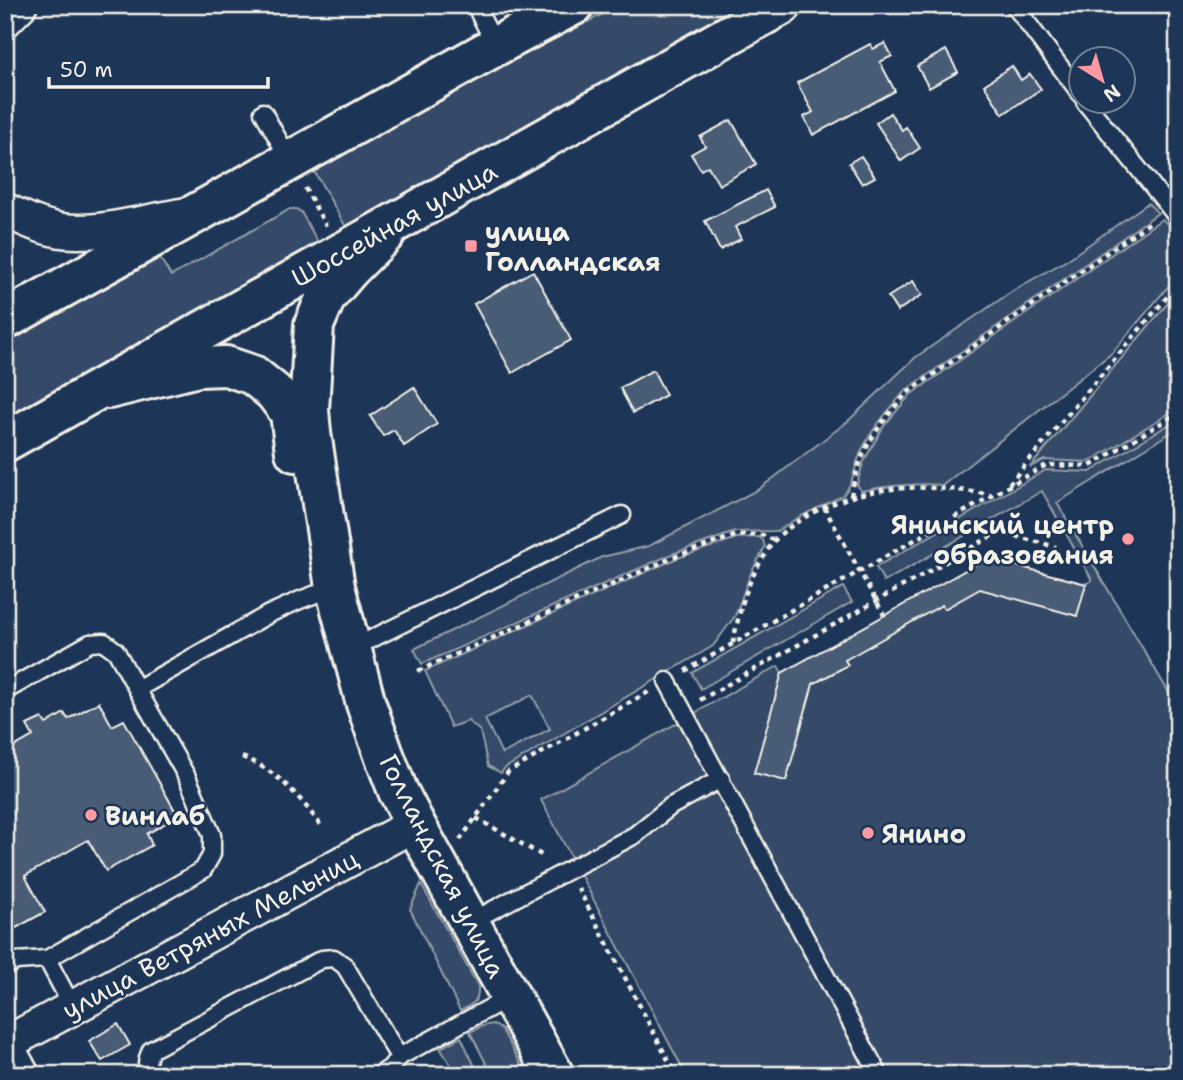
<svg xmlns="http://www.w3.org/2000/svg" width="1183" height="1080" font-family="'Shantell Sans',sans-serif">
<rect width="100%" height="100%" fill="#1d3557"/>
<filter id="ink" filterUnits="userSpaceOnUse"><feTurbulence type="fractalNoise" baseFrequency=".0143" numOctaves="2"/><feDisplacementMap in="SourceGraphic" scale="14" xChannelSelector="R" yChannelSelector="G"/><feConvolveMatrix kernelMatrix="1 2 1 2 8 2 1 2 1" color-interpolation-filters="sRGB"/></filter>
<g filter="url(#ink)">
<!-- green -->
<path fill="#354a67" stroke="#949ea8" stroke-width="2" fill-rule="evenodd" d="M620 5H739L346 227 314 171 462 87Z
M1148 203 1158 213 905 391C889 410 873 427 862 450 854 465 854 485 842 496L799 517 777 531 735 532 672 554 422 664 414 649 602 557 649 546 759 489 847 422 916 357 1014 290 1067 260Z
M290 209H296L301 212 318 242 5 418V344L160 258 171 276Z
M1162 219 1178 234V275L1112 353 943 485C914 483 890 485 861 491L857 484 863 463 883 427 910 395Z
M1178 291V408L1089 462 1044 460 1030 467Z
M1178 419V428L1057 503 1178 708V1075H686L541 800 778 666 782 673 987 558 1086 584 1092 580 1042 491 884 582 876 567 1046 470 1090 472Z
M759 537 763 540 765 547 751 573 735 616 713 646 505 768 501 773 488 766 480 731 468 721 451 727 425 671 675 559 737 538ZM532 695 550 729 502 754 485 719Z
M843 587 852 602 701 689 692 673Z
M421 884 478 986C479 1002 473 1004 460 1011L410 909Z
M493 1024 502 1030 527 1075H492L470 1032 482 1026Z
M461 1037 479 1075H441L453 1068 440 1048Z"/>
<!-- building -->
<path fill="#485b74" stroke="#f4f1e8" stroke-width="2" d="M885 43 892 56 880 62 895 91 813 135 804 117 813 112 797 83 870 44 873 49Z
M946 50 958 72 929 88 917 66Z
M1012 66 1021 80 1030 74 1041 89 1003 114 984 85Z
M890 113 902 130 906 127 920 148 901 161 876 123Z
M731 120 756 164 719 185 708 166 701 170 691 154 705 146 700 137Z
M861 156 875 177 862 184 849 163Z
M766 190 775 207 735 227 741 239 720 250 705 221Z
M533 271 571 340 512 373 474 304Z
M913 281 922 295 897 311 888 297Z
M653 370 666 395 633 413 620 388Z
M414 387 437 424 404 446 394 430 383 436 370 416Z
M987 558 1086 584 1077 616 980 589 944 609 942 605 845 660 848 665 813 684 786 781 754 773 782 673Z
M99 702 112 726 124 720 178 816 147 834 152 845 106 871 88 840 25 876 45 912 5 934V752L33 736 27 725 42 718 46 724 64 713 68 719Z
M118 1024 130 1045 102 1061 89 1041Z"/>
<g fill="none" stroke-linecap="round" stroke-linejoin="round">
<defs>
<path id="service" d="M1014 5 1082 96
M479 13 496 46
M5 32 26 11 29 5
M1085 102 1178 218
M263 112 290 161
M351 649 622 515
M667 681 879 1075
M5 691 90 643 104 642 116 651 137 689 269 614 300 600 335 587
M468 923 635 835 671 806 721 779
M47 959 203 870 212 854V835L187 777 137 689
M5 967 16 961 47 959 73 1008
M13 1040 32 1075
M150 1075C145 1066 147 1059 151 1050L322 959 334 958 345 966 399 1057
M379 1075 390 1068 399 1057 497 1004"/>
<path id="minor" d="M5 210C25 219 44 229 66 231 104 234 147 221 184 215
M5 1044 415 824"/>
<path id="tertiary" d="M385 234 350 269 326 297 314 325 309 410 311 433 335 587 366 704 384 755 398 791 415 824 554 1075
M109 389 198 367 226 366 253 375 274 392 290 413 295 452"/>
<path id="secondary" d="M5 320 496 46 574 5
M5 442 782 5"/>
</defs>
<!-- service casing -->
<use href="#service" stroke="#f4f1e8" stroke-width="21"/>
<!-- minor casing -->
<use href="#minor" stroke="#f4f1e8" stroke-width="38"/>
<!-- tertiary casing -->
<use href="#tertiary" stroke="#f4f1e8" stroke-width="44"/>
<!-- secondary casing -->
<use href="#secondary" stroke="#f4f1e8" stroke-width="44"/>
<!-- path -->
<path stroke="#f4f1e8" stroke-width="4.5" stroke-dasharray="5 5" stroke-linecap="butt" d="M305 188 326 226
M1009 484 1178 284
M851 496C859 450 877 427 907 393L1152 221
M824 507 884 615
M733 643C739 612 746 584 763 558 767 552 770 545 775 540 786 528 800 520 814 512 873 482 929 484 992 495
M418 671 674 557 737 535H762L774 540
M685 671 1046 465 1090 466 1178 413
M700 700 999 532 1056 547
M242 757C277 770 300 797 322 827
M476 818 545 857
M460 840 508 772 650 691
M578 888 676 1075"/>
<!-- service -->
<use href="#service" stroke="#1d3557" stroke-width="16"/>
<!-- minor -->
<use href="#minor" stroke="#1d3557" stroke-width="33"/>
<!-- tertiary -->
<use href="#tertiary" stroke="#1d3557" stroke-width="38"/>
<!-- secondary -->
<use href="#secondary" stroke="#1d3557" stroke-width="38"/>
</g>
</g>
<!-- markers -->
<g fill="#ff9aa2" stroke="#1d3557" stroke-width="2.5">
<rect x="464" y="239" width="14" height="14" rx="3.5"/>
<circle cx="1128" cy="539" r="7"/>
<circle cx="91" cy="815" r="7"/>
<circle cx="868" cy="833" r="7"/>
</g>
<g text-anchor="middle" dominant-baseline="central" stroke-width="5" stroke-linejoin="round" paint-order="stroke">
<!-- street labels -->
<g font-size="26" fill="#f4f1e8" stroke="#1d3557">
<text transform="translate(394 224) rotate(-29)">Шоссейная улица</text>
<text transform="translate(443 866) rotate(63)">Голландская улица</text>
<text transform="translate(210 934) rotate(-28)">улица Ветряных Мельниц</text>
</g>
<!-- poi labels -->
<g font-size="26" font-weight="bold" fill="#f4f1e8" stroke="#1d3557" text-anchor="start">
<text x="485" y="231">улица<tspan x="485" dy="30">Голландская</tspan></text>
<text x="1114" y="524" text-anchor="end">Янинский центр<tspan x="1114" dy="30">образования</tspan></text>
<text x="105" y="815">Винлаб</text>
<text x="882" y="833">Янино</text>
</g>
</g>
<!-- margin -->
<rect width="1183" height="1080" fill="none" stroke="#1d3557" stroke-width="28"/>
<rect x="14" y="14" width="1155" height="1052" fill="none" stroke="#f4f1e8" stroke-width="2.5" filter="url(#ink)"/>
<!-- north arrow -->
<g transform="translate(1102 80) rotate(143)"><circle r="33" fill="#1d3557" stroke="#738091" stroke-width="2"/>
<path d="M0-5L12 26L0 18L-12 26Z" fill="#ff9aa2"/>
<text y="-10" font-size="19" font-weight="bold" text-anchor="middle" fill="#f4f1e8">N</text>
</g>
<!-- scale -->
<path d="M49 77v10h219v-10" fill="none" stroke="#f4f1e8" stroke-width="3.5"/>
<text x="60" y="77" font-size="21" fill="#f4f1e8" stroke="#1d3557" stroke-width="5" paint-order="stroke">50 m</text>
</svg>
